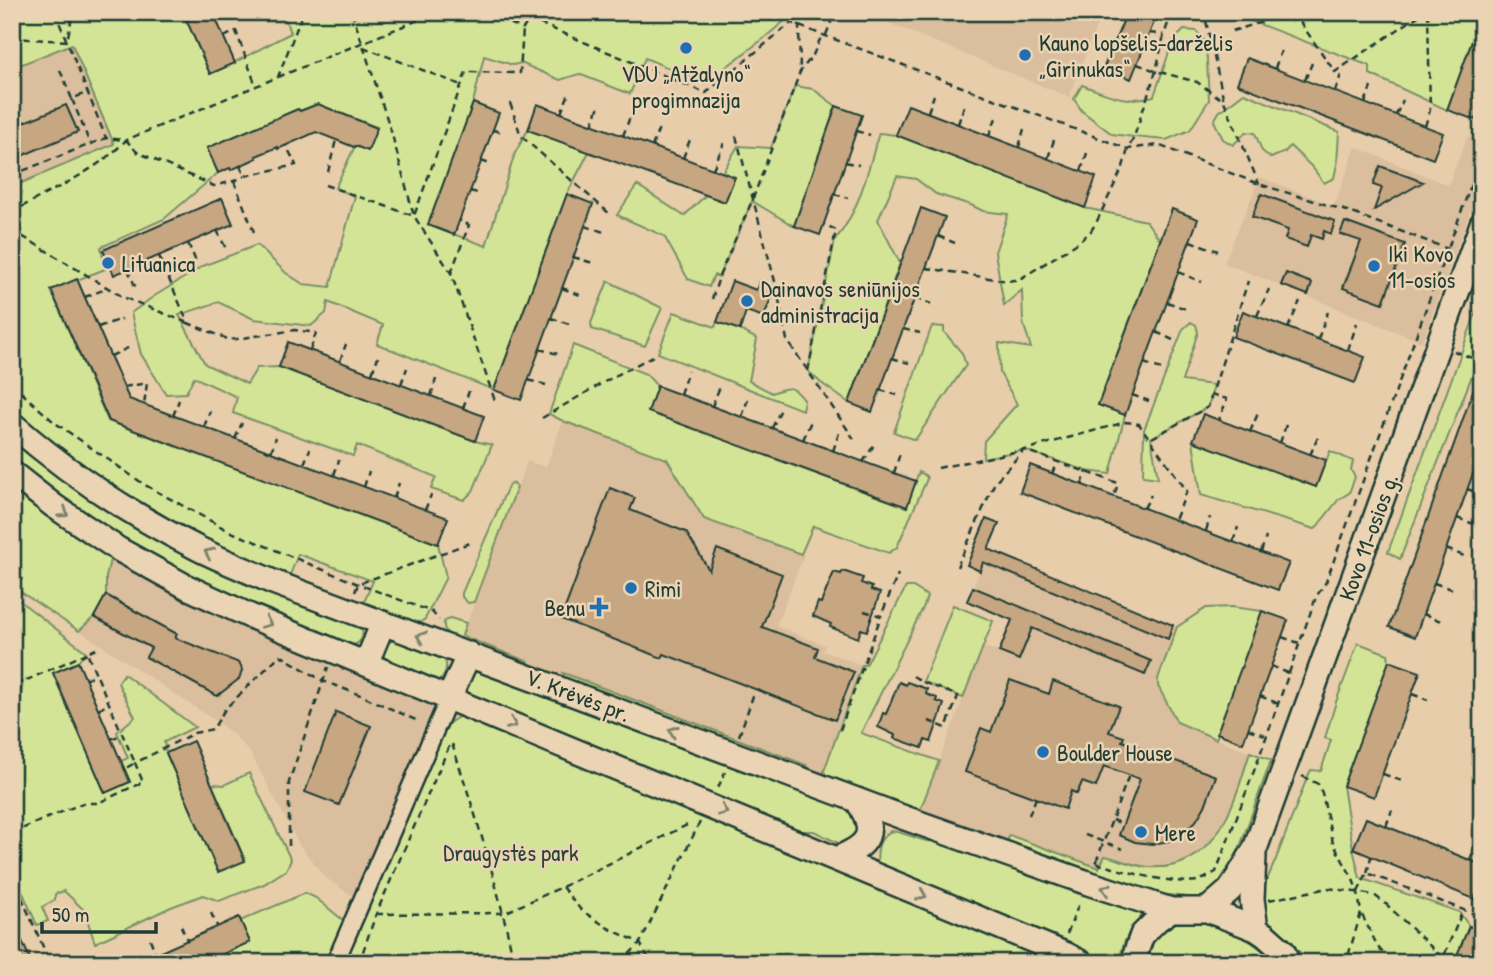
<svg xmlns="http://www.w3.org/2000/svg" width="1494" height="975" font-family="'Patrick Hand',sans-serif">
<rect width="100%" height="100%" fill="#e8cdab"/>
<filter id="ink" filterUnits="userSpaceOnUse"><feTurbulence type="fractalNoise" baseFrequency=".0143" numOctaves="2"/><feDisplacementMap in="SourceGraphic" scale="14" xChannelSelector="R" yChannelSelector="G"/><feConvolveMatrix kernelMatrix="1 2 1 2 8 2 1 2 1" color-interpolation-filters="sRGB"/></filter>
<g filter="url(#ink)">
<!-- built -->
<path fill="#dabe9d" d="M862 12H1102L1069 97Z
M72 43 114 144 12 187V68Z
M1468 136 1482 141V179L1422 342 1224 263 1260 177 1334 206 1356 147 1448 185Z
M563 421 667 460 704 519 804 555 776 626 825 645 823 651 862 665 824 771 826 777 460 642 527 461 546 467Z
M17 491 370 681 400 694 430 700 433 705 434 714 354 897 326 878 300 846 251 754 233 734 220 724 15 588 22 579 12 570V492Z
M986 519 999 524 989 549 1177 627 1158 679V686L1177 722 1216 739 1271 760 1241 844 1197 898 1160 894 919 813 983 647 999 651 1012 620 967 601 980 571 967 565Z"/>
<!-- green -->
<path fill="#d4e497" stroke="#7a9066" stroke-width="2" d="M12 12H183L210 74C238 62 264 46 291 33L282 12H750L765 18 767 12H790L791 18H788L763 39 705 83 645 58 630 94 579 74 560 80 521 63 513 65 484 56 473 103 428 225 486 246 515 153 528 130 589 152 567 194 494 390 377 344 383 325 328 302 326 313 311 326 254 319 218 302 179 315 205 364 247 384 257 368 279 367 475 441 492 445 473 491 464 500 431 489 436 477 357 445 353 456 233 413 237 397 194 377 186 393 166 394 141 354 131 313 153 297 203 266 257 245 286 273 303 284 330 287 355 196 335 188 355 146 377 127 317 104 300 111 298 109 208 148 218 173 164 219 101 247 105 269 51 290 108 421 438 544 446 577 425 619 414 626 362 607 373 581 298 554 289 578 224 551 94 474 69 457 12 410V187L114 144 72 44 12 68Z
M1227 12H1482V16L1447 110 1370 74V66Z
M1184 30 1196 31 1206 43 1209 100 1190 130 1166 140 1134 137 1112 134 1082 111 1074 99 1082 85C1110 95 1124 104 1154 96L1173 41Z
M795 86 813 89 836 106 794 226 752 201 719 277 714 275 709 287 688 279 664 236 617 215 637 185 684 216 706 195 725 202 734 178 722 173 738 146 771 148Z
M1244 93 1339 132 1337 164 1334 178 1324 183 1312 167 1290 146 1285 152 1271 158 1262 151 1255 133 1246 132 1233 145 1223 139 1214 121 1219 112Z
M879 133 896 135 1085 208 1146 221 1160 240 1098 405 1125 415 1110 474 1087 471 1024 450 983 458 984 441 1017 404 1000 373 999 343 1031 348 1023 322 1022 290 1004 305 995 252 1008 214 983 211 971 205 936 194 916 179 897 176 878 220 900 263 849 403 820 382 808 371 835 240C860 211 868 169 879 133Z
M608 281 662 308 645 346 592 329 591 323Z
M1481 299 1482 350 1400 559 1388 552Z
M674 312 715 327 717 322 740 330 757 339 749 381 772 393C789 387 792 384 804 400L802 410 658 353Z
M1191 322 1196 325 1198 332 1182 381 1214 385 1208 407 1151 438 1158 478 1143 476 1144 430 1183 329Z
M932 326 944 327V332L962 353 966 365 915 440 894 432Z
M573 345 646 374 657 386 649 412 906 507 919 472 926 476 927 479 897 547 889 553 813 526 801 554 704 519 667 459 563 421 549 414Z
M12 434 44 460 361 626C365 636 361 646 348 645L201 584 148 556 43 487 12 459Z
M1193 441 1316 487 1330 451 1353 461 1351 470 1355 477 1349 493 1339 499 1315 529 1201 495Z
M513 483 517 487 474 602 468 603 462 597V593L509 484Z
M17 491 111 555 106 577V595L94 617 79 631 15 588 22 579 12 570V492Z
M906 587H913L927 596 924 606 861 733 939 761 919 813 826 777 824 771 862 665H866Z
M12 595 86 652 78 662 53 673 105 793 130 782 121 761 128 758 117 732 135 717 118 683 124 674 195 727 164 742 166 753 218 872 245 860 212 784 224 785 249 773 291 860 286 870 264 884 219 901 203 895 171 907 95 943 84 910 64 891 55 894V900L42 907 48 921 37 925 12 868V782L15 780 12 774V710L19 707 23 682 19 683 12 666V625L17 622 12 611Z
M953 605 993 621 963 698 923 682Z
M1232 607 1262 611 1216 739 1177 722 1158 686V679L1177 627 1206 608Z
M450 618 466 623 462 636 529 662 528 667 452 639C447 633 443 630 444 622Z
M399 639 442 654C448 664 447 669 442 679L433 682 392 665 384 659C383 647 388 640 399 639Z
M1358 643 1388 654 1389 661 1343 786 1353 849 1360 878 1459 912 1469 926 1462 963H1313L1268 926 1257 903 1276 859 1307 778 1311 770 1321 771 1331 740 1325 738 1336 702Z
M478 670 856 808 864 832 844 846 814 831H793L471 696 466 689C468 680 470 675 478 670Z
M563 673 806 765 801 768 565 681Z
M466 715 1062 963H343L446 725 460 716Z
M1250 752 1271 760 1241 844 1225 882 1213 893 1197 898 1160 894 1096 877 1010 847 1008 839 1009 835 1099 868 1105 856C1119 859 1134 866 1148 867 1216 873 1234 804 1250 752Z
M891 831C908 832 922 845 939 840L1147 911C1133 926 1120 941 1120 963H1103L1077 950 878 866C876 852 878 838 891 831Z
M305 893 316 898 344 921 327 963H203L240 921Z
M1200 921C1227 930 1258 939 1273 963H1145C1145 944 1163 924 1182 922 1188 921 1194 921 1200 921Z"/>
<!-- building -->
<path fill="#c7a682" stroke="#1f3d34" stroke-width="2" d="M183 12H213L235 63 210 74Z
M1127 12H1158L1131 79 1104 67Z
M1480 19 1482 20V104L1476 120 1447 110Z
M1247 58 1443 133 1433 159 1237 84Z
M473 103 499 113 454 235 428 225Z
M318 104 377 128 368 151 355 146 354 147 316 132 278 149V147L256 156 257 158 231 170 230 168 218 173 207 148 298 109 300 111Z
M537 104 735 177 725 202 528 130Z
M66 105 78 132 12 160V127Z
M908 105 1096 177 1085 208 896 135Z
M836 106 862 115 820 235 794 226Z
M1380 166 1423 182 1374 210 1382 188 1373 185Z
M567 194 593 204 521 400 494 390Z
M1261 194 1335 221 1331 234 1324 231 1322 239 1311 235 1307 247 1285 239 1288 230 1252 217Z
M222 198 233 224 114 275 103 250Z
M921 208 945 217 872 412 849 403Z
M1172 209 1198 219 1125 415 1098 405Z
M1345 222 1405 244 1383 303 1343 288 1361 241 1340 234Z
M1286 273 1312 283 1308 295 1281 285Z
M77 279 129 399 448 518 438 544 109 421 51 290Z
M732 281 756 290 760 281 775 287 764 317 746 311 740 330 717 322Z
M1243 311 1365 357 1355 383 1233 337Z
M288 342 484 416 475 441 279 367Z
M1480 371H1482V448L1415 637 1389 627Z
M657 386 916 481 907 507 648 412Z
M1203 414 1326 460 1316 487 1193 441Z
M1030 465 1289 563 1278 590 1020 492Z
M610 488 635 498 630 510 686 532 709 570 717 549 782 574 762 627 818 648 815 657 854 672 835 720 664 654 662 658 561 619Z
M986 519 999 524 988 549 1173 625 1168 639 983 562 980 571 967 565Z
M843 571 863 578 861 583 872 587 871 590 880 593 867 631 861 629 858 638 830 627 831 624 813 616 818 602 821 603 834 572 841 574Z
M973 587 1151 661 1145 675 1032 628 1019 660 999 652 1012 620 967 601Z
M106 595 177 634 175 638 237 662 241 666 242 671 239 679 217 696 146 657 151 648 94 617Z
M1262 611 1288 620 1243 743 1217 733Z
M1389 661 1420 672 1374 797 1343 786Z
M78 662 130 782 105 793 53 673Z
M1010 680 1049 694 1053 681 1119 706 1109 732 1124 737 1122 741 1216 776 1205 806 1196 821 1184 833 1169 841 1152 844 1135 842 1119 835 1140 779 1104 766 1096 787 1082 782 1077 794 1071 791 1065 809 965 772 981 728 991 732Z
M899 682 906 685 907 682 927 689 926 694 937 698 936 701 944 704 931 742 925 740 922 748 894 738 895 735 878 727 883 713 886 714Z
M336 712 371 726 339 805 305 792Z
M193 741 245 861 218 872 166 753Z
M1366 818 1482 865V881L1474 899 1353 849Z
M239 917 250 942 203 963H136Z
M12 919 32 963H12Z
M1469 926 1482 932V963H1462L1455 960Z"/>
<g fill="none" stroke-linecap="round" stroke-linejoin="round">
<defs>
<path id="minor" d="M335 963 449 698"/>
<path id="secondary" d="M12 424C68 473 133 516 199 549 223 561 249 571 273 582L905 818 1088 883 1171 910
M12 473 54 506 118 549 187 587 250 616 1065 954 1082 963
M366 664 383 623
M449 698 469 654
M1254 856 1252 899 1256 929
M836 859C870 845 878 833 857 800
M1207 910 1230 890 1255 849 1482 224
M1135 963 1136 952 1142 935 1157 920 1171 910H1207L1256 929 1265 935 1283 951 1288 963"/>
</defs>
<!-- minor casing -->
<use href="#minor" stroke="#1f3d34" stroke-width="21"/>
<!-- secondary casing -->
<use href="#secondary" stroke="#1f3d34" stroke-width="28"/>
<!-- path -->
<path stroke="#1f3d34" stroke-width="2.5" stroke-dasharray="7 5" stroke-linecap="butt" d="M55 12 106 138
M352 12 391 131 414 216 451 273 495 401
M477 12 491 15 523 29 529 19 706 93 791 23 1128 149 1158 145 1259 184 1347 211 1448 249
M796 12 799 25 800 72
M1185 12 1189 14
M1293 12 1335 72 1424 12
M529 19 533 12
M1206 21 1224 101
M1232 31 1296 12
M1150 33 1164 35
M826 35 835 12
M224 37 236 31 256 86
M12 38 67 41 73 12
M363 47 461 85
M1137 64 1156 71 1197 82 1224 101 1259 184
M1275 68 1281 51
M60 70 72 99 88 92
M278 77 423 18 444 12
M1305 80 1312 63
M1335 91 1341 75
M72 99 90 144
M510 103 521 136 611 215
M1365 103 1371 87
M928 112 934 95
M561 113 570 91
M1396 115 1403 100
M958 124 964 106
M592 125 600 103
M1425 126 1430 110 1428 12
M493 130 501 132
M856 131 870 135
M623 136 631 114
M736 136 776 285 787 340 854 439
M989 136 996 118
M652 147 660 125
M1019 147 1024 129
M683 158 691 137
M1048 158 1054 140
M481 161 490 164
M845 162 859 165
M240 166 245 176 296 165 286 145
M713 169 724 143
M1081 171 1087 153
M328 172 336 140
M12 175 106 138 126 140 137 152 214 186 234 181 245 176
M234 181 254 232
M325 185 414 216 466 72 520 73 523 29
M470 191 481 194
M834 194 848 198
M12 214 18 209C55 188 97 171 126 140L278 77 303 12
M585 226 604 232
M12 230 123 297 188 323
M217 230 227 251
M938 236 955 243
M1190 241 1218 251
M188 243 197 264
M159 256 188 323 230 340 295 330 316 333 310 350
M573 257 593 263
M926 268 1008 281 1020 279 1079 242 1091 231 1097 221 1123 167 1128 149 1134 137 1156 71 1164 35 1172 12
M128 269 137 291
M1178 272 1202 282
M451 273 469 225 459 220
M562 288 580 295
M85 297 108 288
M915 298 931 304
M712 299 720 274 752 201 800 72 813 55 822 35
M1167 302 1186 309
M1257 316 1269 289
M551 318 569 324
M98 327 122 319
M1288 328 1300 301
M903 329 920 333
M1156 332 1173 340
M1318 339 1328 312
M539 349 558 354
M1348 350 1357 323
M1454 351 1482 362
M111 356 132 346
M892 358 909 363
M340 361 346 344
M1144 363 1161 369
M808 371 836 230 824 224
M372 373 378 357
M528 380 546 385
M12 384 54 422 145 485 229 531 358 584 432 612 439 620
M401 384 407 368
M124 387 147 383 144 405
M880 390 897 395
M680 394 688 371
M1211 394 1227 399 1219 420
M1132 395 1149 401
M431 396 436 379
M712 406 721 384
M463 408 469 391
M173 416 179 400
M742 417 749 396
M542 418 613 377 653 356
M204 427 210 411
M772 428 781 409
M1250 432 1259 411
M1152 438 1208 407 1248 281
M235 439 242 423
M803 440 811 421
M1280 443 1287 422
M833 451 839 433
M271 452 276 437
M1310 455 1319 435
M1479 457 1482 458
M863 462 874 445
M304 464 310 449
M938 468 1024 450 1126 422 1139 424 1187 491 1175 520
M894 473 900 453
M1052 474 1057 461
M334 475 339 460
M1082 485 1087 471
M364 487 369 471
M1467 489 1482 494
M394 498 399 483
M1144 508 1151 495
M425 510 431 495
M1457 518 1474 524
M1206 531 1210 517
M1233 542 1238 527
M1446 549 1464 556
M1261 552 1266 537
M957 567 995 482 1024 450 1118 483 1114 497
M1434 583 1452 589
M355 592 358 584 472 542
M864 611 881 616 898 574
M1423 614 1441 621
M1282 637 1299 643
M96 649 87 653 135 763 124 769
M1271 666 1288 673
M913 676 923 682 958 696 946 728 929 721
M85 679 95 675
M1412 694 1428 700
M1260 696 1277 703
M12 706 19 704 18 684 87 653
M98 709 108 705
M1248 729 1265 735
M840 730 881 616
M739 736 753 696
M111 739 121 735
M452 744C476 816 499 888 514 963
M1383 774 1402 781
M1302 776 1318 784 1322 793 1333 843 1352 877 1358 892 1361 913 1346 963
M718 788 725 772
M1029 815 1036 798
M1112 820 1123 824
M1386 826 1392 810
M12 833 83 803H98L143 782 135 763 194 733 213 729 225 709 280 655 323 681 363 696 420 722
M1085 835 1123 849
M289 846V782L328 667
M1470 860 1476 844
M1096 862 1129 775
M1096 863C1119 870 1179 887 1201 880 1206 878 1212 874 1216 872L1257 763 1316 597 1326 582 1482 155
M1367 873 1371 857
M12 875 50 963
M562 887 581 910 608 928 640 943 651 963
M1358 892 1367 873 1482 917
M1269 900 1328 888 1374 895 1386 904 1448 963
M211 913 217 926
M376 914 504 913 562 887 691 823
M1362 915 1378 947 1391 963
M181 926 187 940
M1067 934 1080 901
M150 939 156 954
M121 952 125 963
M359 963 376 914 451 742
M621 963 640 943 700 822
M1437 963 1443 958 1463 910"/>
<!-- minor -->
<use href="#minor" stroke="#ebd4b3" stroke-width="16"/>
<!-- secondary -->
<use href="#secondary" stroke="#ebd4b3" stroke-width="23"/>
</g>
<!-- one-way arrows -->
<defs><path id="oneway-chevron" d="M-2-3.5L2.5 0L-2 3.5" fill="none" stroke-width="1.6" stroke-linecap="round" stroke-linejoin="round" transform="scale(1.75)"/></defs>
<g stroke="#7b816d">
<use href="#oneway-chevron" transform="translate(64 513) rotate(35)"/>
<use href="#oneway-chevron" transform="translate(209 553) rotate(-155)"/>
<use href="#oneway-chevron" transform="translate(267 623) rotate(23)"/>
<use href="#oneway-chevron" transform="translate(421 637) rotate(-160)"/>
<use href="#oneway-chevron" transform="translate(512 724) rotate(22)"/>
<use href="#oneway-chevron" transform="translate(673 731) rotate(-160)"/>
<use href="#oneway-chevron" transform="translate(723 811) rotate(23)"/>
<use href="#oneway-chevron" transform="translate(1106 889) rotate(-163)"/>
<use href="#oneway-chevron" transform="translate(922 895) rotate(23)"/>
</g>
</g>
<!-- markers -->
<g fill="#1f6fb2" stroke="#ebd4b3" stroke-width="2.5">
<circle cx="686" cy="48" r="7"/>
<circle cx="1025" cy="55" r="7"/>
<circle cx="108" cy="263" r="7"/>
<circle cx="1374" cy="266" r="7"/>
<circle cx="747" cy="301" r="7"/>
<circle cx="631" cy="588" r="7"/>
<path d="M595.5 596.5h7v7h7v7h-7v7h-7v-7h-7v-7h7z"/>
<circle cx="1043" cy="752" r="7"/>
<circle cx="1141" cy="832" r="7"/>
</g>
<g text-anchor="middle" dominant-baseline="central" stroke-width="5" stroke-linejoin="round" paint-order="stroke">
<!-- poi labels -->
<g font-size="23" fill="#1f3d34" stroke="#ebd4b3" text-anchor="start">
<text x="1039" y="42">Kauno lopšelis-darželis<tspan x="1039" dy="26">„Girinukas“</tspan></text>
<text x="686" y="73" text-anchor="middle">VDU „Atžalyno“<tspan x="686" dy="26">progimnazija</tspan></text>
<text x="1388" y="253">Iki Kovo<tspan x="1388" dy="26">11-osios</tspan></text>
<text x="122" y="263">Lituanica</text>
<text x="761" y="288">Dainavos seniūnijos<tspan x="761" dy="26">administracija</tspan></text>
<text x="645" y="588">Rimi</text>
<text x="585" y="607" text-anchor="end">Benu</text>
<text x="1057" y="752">Boulder House</text>
<text x="1155" y="832">Mere</text>
</g>
<!-- street labels -->
<g font-size="23" fill="#1f3d34" stroke="#ebd4b3">
<text transform="translate(1368 537) rotate(-70)">Kovo 11-osios g.</text>
<text transform="translate(578 695) rotate(21)">V. Krėvės pr.</text>
</g>
<!-- park labels -->
<g font-size="23" fill="#284539" stroke="#ebd4b3">
<text x="511" y="852">Draugystės park</text>
</g>
</g>
<!-- margin -->
<rect width="1494" height="975" fill="none" stroke="#ebd4b3" stroke-width="42"/>
<rect x="21" y="21" width="1452" height="933" fill="none" stroke="#1f3d34" stroke-width="2.5" filter="url(#ink)"/>
<!-- scale -->
<path d="M42 922v10h114v-10" fill="none" stroke="#1f3d34" stroke-width="3.5"/>
<text x="52" y="922" font-size="21" fill="#1f3d34" stroke="#ebd4b3" stroke-width="5" paint-order="stroke">50 m</text>
</svg>
